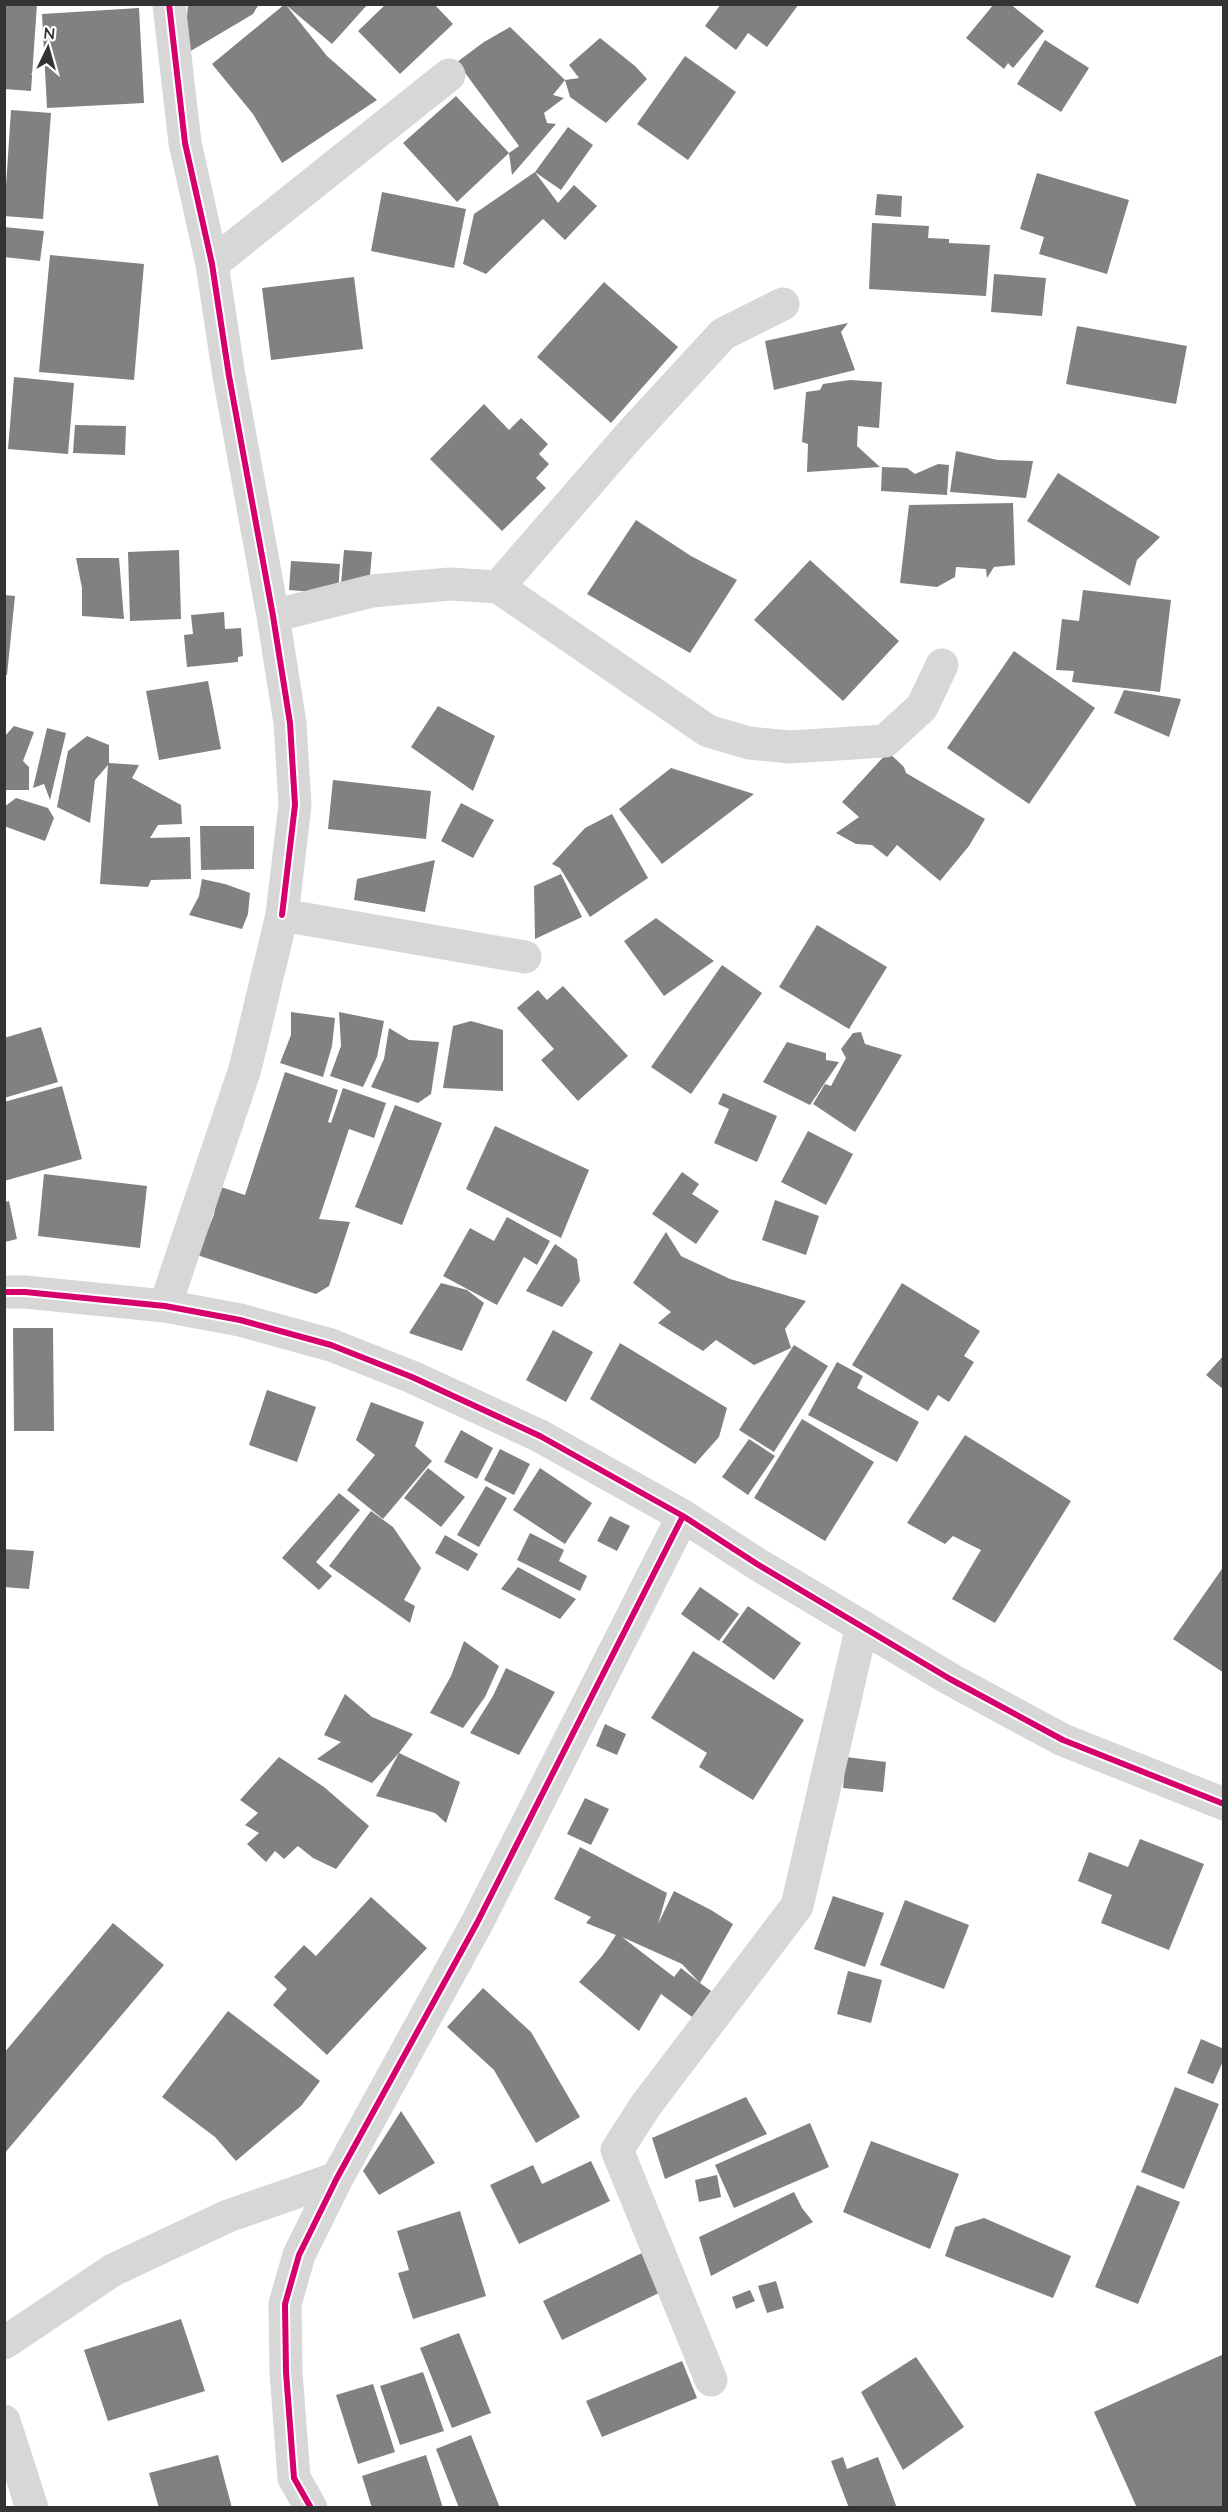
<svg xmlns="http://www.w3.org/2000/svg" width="1228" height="2512" font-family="Quicksand,sans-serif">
<rect width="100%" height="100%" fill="#fff"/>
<!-- building -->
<path fill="#818181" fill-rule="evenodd" d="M4 4H37L31 91 4 89Z
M188 4H259L253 14 184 55Z
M285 4H368L332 44 286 5 327 56 377 100 282 163 253 114 212 64Z
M386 4H434L453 24 400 74 358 31Z
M721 4H799L767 47 748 33 736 50 705 26Z
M994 4H1010L1044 31 1013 68 1008 63 1004 69 966 38Z
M139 8 144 103 47 108 42 14Z
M510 27 565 80 579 78 569 65 600 38 635 66 647 79 606 123 570 97 565 80 553 95 564 98 544 113 547 123 556 124 512 175 509 153 519 146 457 62 484 42Z
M1045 40 1089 68 1061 112 1017 84Z
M685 56 736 92 688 160 637 124Z
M456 96 509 153 457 202 403 143Z
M11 110 51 113 43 219 4 216Z
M568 127 593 145 561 190 535 172Z
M535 172 558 203 574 185 597 206 565 240 543 219 486 274 463 264 474 214Z
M1037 173 1129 200 1107 274 1039 254 1044 237 1020 229Z
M382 192 466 209 454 268 371 251Z
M877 194 902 196 901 217 875 215Z
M872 223 929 226 928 238 949 239V243L990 245 986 296 869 289Z
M4 227 44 231 40 261 4 257Z
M50 255 144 264 134 380 39 372Z
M994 274 1046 278 1042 316 991 312Z
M354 277 363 349 271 360 262 288Z
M604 282 678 347 611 423 537 357Z
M848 323 841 332 855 370 774 390 765 341Z
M1077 326 1187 346 1176 404 1066 384Z
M14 377 74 383 68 454 8 449Z
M850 380 882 382 879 428 858 426 857 446 880 467 807 472 808 444 802 442 806 392 820 390 823 384Z
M484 404 509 430 521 418 548 444 539 454 549 464 536 478 546 488 502 531 430 459Z
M75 425 126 426 125 455 73 453Z
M956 451 998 460 1033 461 1026 498 950 492Z
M938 464 949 465 947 495 881 491 882 467 907 468 915 474Z
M1058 473 1160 537 1137 560 1130 586 1027 521Z
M1013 503 1015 565 994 567 987 578 986 569 956 567 955 577 937 587 900 583 909 505Z
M636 520 691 556 737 580 690 653 587 594Z
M179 550 181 619 130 621 128 552Z
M344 550 372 552 369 587 341 584Z
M76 558H119L124 619 82 616V588Z
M810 560 899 641 843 701 754 620Z
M291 561 340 564 338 594 289 590Z
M1083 590 1171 600 1160 692 1072 682 1074 671 1056 670 1062 619 1079 621Z
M4 595 15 596 7 675 4 674Z
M224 612 225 629 241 628 243 656 238 657V662L187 667 184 635 193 634 191 615Z
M1014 651 1095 708 1029 804 947 748Z
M208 681 221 749 159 760 146 691Z
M1124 690 1181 699 1169 737 1114 713Z
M438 706 495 736 473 791 411 747Z
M14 726 34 732 23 761 29 767V790H4V737Z
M47 728 66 733 50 800 44 784 33 788Z
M87 736 109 745V763L139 765 132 778 181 805 182 824 158 825 150 838 190 837 191 879 151 880 148 887 100 884 108 765 95 780 90 823 57 807 68 751Z
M888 752 904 767 906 773 985 819 969 846 940 881 897 845 887 857 872 845 856 844 836 833 859 817 842 802Z
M671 768 754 794 662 864 619 809Z
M333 780 431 791 426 839 328 829Z
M16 798 48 808 54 818 45 841 4 826V807Z
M461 803 494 820 473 858 441 841Z
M612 814 648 878 590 917 560 868 552 864 585 828Z
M200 826H254V869L201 870Z
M435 860 425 912 354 900 357 879Z
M561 874 582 917 535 939 534 886Z
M202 879 225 884 250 893 248 914 242 929 189 915 199 896Z
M656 918 714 961 664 996 624 941Z
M817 925 887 967 849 1029 779 987Z
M722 965 762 993 691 1094 651 1067Z
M563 986 628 1056 578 1101 541 1060 554 1049 517 1008 538 990 547 1000Z
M291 1012 335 1018 332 1046 323 1077 280 1063 291 1035Z
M339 1012 384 1021 377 1057 363 1087 330 1076 341 1046Z
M471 1021 503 1030V1091L443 1088 453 1026Z
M41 1027 58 1082 4 1098V1038Z
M389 1028 409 1040 439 1042 431 1094 418 1103 371 1087 384 1059Z
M861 1032 865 1044 902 1055 855 1132 813 1104 825 1084 831 1086 846 1058 841 1049 853 1033Z
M787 1042 826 1053V1060L839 1062 810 1105 763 1082Z
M285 1072 338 1090 328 1122 331 1123 343 1088 386 1103 374 1138 349 1129 319 1219 350 1222 329 1286 316 1294 197 1255 214 1215 218 1186 245 1195Z
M62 1086 82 1159 4 1181V1102Z
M723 1093 777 1116 757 1162 714 1143 729 1109 718 1104Z
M395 1105 442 1123 402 1225 355 1207Z
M495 1126 589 1170 561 1238 466 1189Z
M808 1131 853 1154 826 1205 781 1182Z
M682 1172 699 1184 692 1194 719 1211 696 1244 652 1214Z
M44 1174 147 1186 140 1248 38 1236Z
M775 1200 819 1216 806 1255 762 1240Z
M9 1201 17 1239 5 1242V1202Z
M507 1217 550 1241 537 1265 524 1257 497 1305 443 1276 470 1228 494 1241Z
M666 1232 681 1256 730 1279 806 1301 785 1329 791 1348 754 1365 716 1340 703 1351 658 1323 671 1312 633 1283Z
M555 1244 577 1259 580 1281 562 1307 526 1291Z
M441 1283 467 1290 484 1303 462 1351 409 1333Z
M902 1283 980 1331 964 1356 974 1362 949 1402 938 1395 928 1411 852 1365Z
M13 1328H53L54 1431H14Z
M553 1330 593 1352 566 1402 526 1380Z
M620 1343 727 1408 719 1437 695 1464 590 1399Z
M794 1345 828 1366 774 1452 739 1430Z
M1224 1355V1390L1206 1375Z
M837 1362 863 1376 857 1388 919 1422 897 1462 808 1415Z
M267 1390 316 1407 297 1462 249 1445Z
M371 1402 424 1422 415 1446 432 1461 383 1519 347 1490 375 1455 356 1440Z
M802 1419 874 1462 825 1541 754 1498Z
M461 1430 493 1448 477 1479 444 1462Z
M965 1435 1071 1501 995 1623 952 1599 981 1550 953 1536 945 1544 907 1523Z
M749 1439 775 1456 748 1495 722 1477Z
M500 1449 530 1464 514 1495 484 1480Z
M428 1468 465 1497 441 1527 404 1498Z
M540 1468 592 1503 565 1544 513 1510Z
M486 1486 507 1498 479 1547 457 1535Z
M339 1493 360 1510 316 1562 332 1576 319 1590 282 1558Z
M371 1511 393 1527 421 1568 404 1600 415 1606 410 1623 329 1566Z
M610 1516 630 1526 617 1551 597 1541Z
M530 1533 564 1550 559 1561 587 1576 580 1591 517 1560Z
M445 1535 478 1554 468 1571 435 1553Z
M4 1549 34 1551 29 1589 4 1587Z
M1224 1566V1673L1173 1639Z
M518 1567 576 1599 560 1619 501 1589Z
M700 1587 739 1614 719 1641 681 1614Z
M748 1606 801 1643 774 1680 722 1642Z
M464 1641 499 1666 485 1697 463 1728 430 1713 451 1676Z
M693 1651 804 1720 753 1800 699 1767 707 1753 651 1718Z
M506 1668 555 1692 519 1755 470 1733 493 1696Z
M345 1694 372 1717 413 1734 399 1753 460 1782 446 1823 435 1813 376 1796 399 1753 372 1783 317 1759 341 1742 324 1735Z
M605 1724 626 1734 617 1755 596 1746Z
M279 1757 324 1787 369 1826 336 1869 313 1858 298 1846 284 1859 275 1851 266 1862 247 1844 259 1833 245 1825 258 1813 240 1800Z
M846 1757 886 1762 883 1792 843 1788Z
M585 1798 609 1809 591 1845 567 1834Z
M1140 1839 1204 1864 1169 1950 1101 1923 1112 1895 1078 1881 1089 1852 1128 1867Z
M580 1847 667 1893 658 1924 674 1891 711 1910 733 1924 700 1983 711 1991 692 2017 661 1994 639 2031 579 1982 602 1956 616 1935 586 1923 591 1917 554 1899ZM622 1937 682 1964 700 1983 681 1968 674 1977Z
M833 1896 884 1913 865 1967 814 1949Z
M371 1897 427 1948 327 2055 273 2005 287 1989 274 1977 304 1945 316 1956Z
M905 1900 969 1925 944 1989 880 1965Z
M113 1923 164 1965 4 2154V2053Z
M848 1971 882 1980 871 2023 837 2014Z
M483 1988 531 2032 580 2117 536 2143 494 2070 447 2027Z
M228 2011 320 2081 301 2106 236 2161 215 2137 162 2097Z
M1201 2039 1224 2049V2059L1213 2084 1187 2073Z
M1175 2087 1219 2104 1184 2189 1141 2172Z
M746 2097 767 2134 665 2179 652 2138Z
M401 2111 435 2163 379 2195 363 2171Z
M810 2123 829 2167 734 2208 715 2165Z
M871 2141 959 2174 930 2249 843 2212Z
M591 2161 610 2201 519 2244 490 2185 533 2165 542 2184Z
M717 2175 721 2197 699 2202 695 2180Z
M1137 2185 1180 2202 1138 2304 1095 2287Z
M794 2192 802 2208 813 2222 711 2276 699 2237Z
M460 2211 486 2296 413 2319 398 2273 409 2270 397 2231Z
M984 2218 1071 2256 1053 2298 945 2256 955 2227Z
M644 2252 663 2291 562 2340 543 2301Z
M776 2281 784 2308 767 2313 758 2286Z
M750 2290 755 2301 736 2309 732 2297Z
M181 2319 205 2391 108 2421 84 2350Z
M459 2333 491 2413 452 2428 420 2348Z
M1224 2354V2508H1137L1094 2412Z
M916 2357 964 2427 903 2470 861 2392Z
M682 2361 697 2398 602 2437 586 2401Z
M423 2372 444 2431 400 2445 380 2386Z
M373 2384 395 2452 358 2464 336 2395Z
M471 2435 500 2508H459L436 2449Z
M218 2455 232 2508H159L149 2473Z
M426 2455 443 2508H372L362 2476Z
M843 2457 847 2469 878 2457 897 2508H849L831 2461Z"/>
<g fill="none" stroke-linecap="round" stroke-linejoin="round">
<!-- minor -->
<path stroke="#d7d7d7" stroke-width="33" d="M169 4 185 143 212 264 229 376 273 616 290 723 295 805 282 915
M212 264 449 75
M498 587 708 731 749 743 790 747 885 741 922 707 942 665
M273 616 372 591 450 584 498 587 629 436 723 334 783 304
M4 1292H25L165 1306 240 1320 331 1345 412 1377 540 1436 683 1516 757 1564 950 1679 1063 1740 1224 1804
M165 1306 245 1069 282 915 525 957
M4 2343 113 2270 228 2216 337 2178
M711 2380 617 2150 646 2105 797 1906 862 1626
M4 2421 32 2508
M311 2508 294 2478 286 2372 285 2304 299 2255 337 2178 477 1923 683 1516"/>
<defs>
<path id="cycleway" d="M169 4 185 143 212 264 229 376 273 616 290 723 295 805 282 915
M4 1292H25L165 1306 240 1320 331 1345 412 1377 540 1436 683 1516 757 1564 950 1679 1063 1740 1224 1804
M311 2508 294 2478 286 2372 285 2304 299 2255 337 2178 477 1923 683 1516"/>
</defs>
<!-- cycleway casing -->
<use href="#cycleway" stroke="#fff" stroke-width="10"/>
<!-- cycleway -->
<use href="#cycleway" stroke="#d6006c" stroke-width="6"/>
</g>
<!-- border -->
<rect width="1228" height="2512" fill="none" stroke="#333333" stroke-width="12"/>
<!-- north arrow -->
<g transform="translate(48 48) rotate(5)" stroke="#ffffff" stroke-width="4.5" paint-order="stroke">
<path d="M0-4.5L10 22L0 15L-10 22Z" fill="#333333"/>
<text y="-9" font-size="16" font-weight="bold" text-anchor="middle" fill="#333333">N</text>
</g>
</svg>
